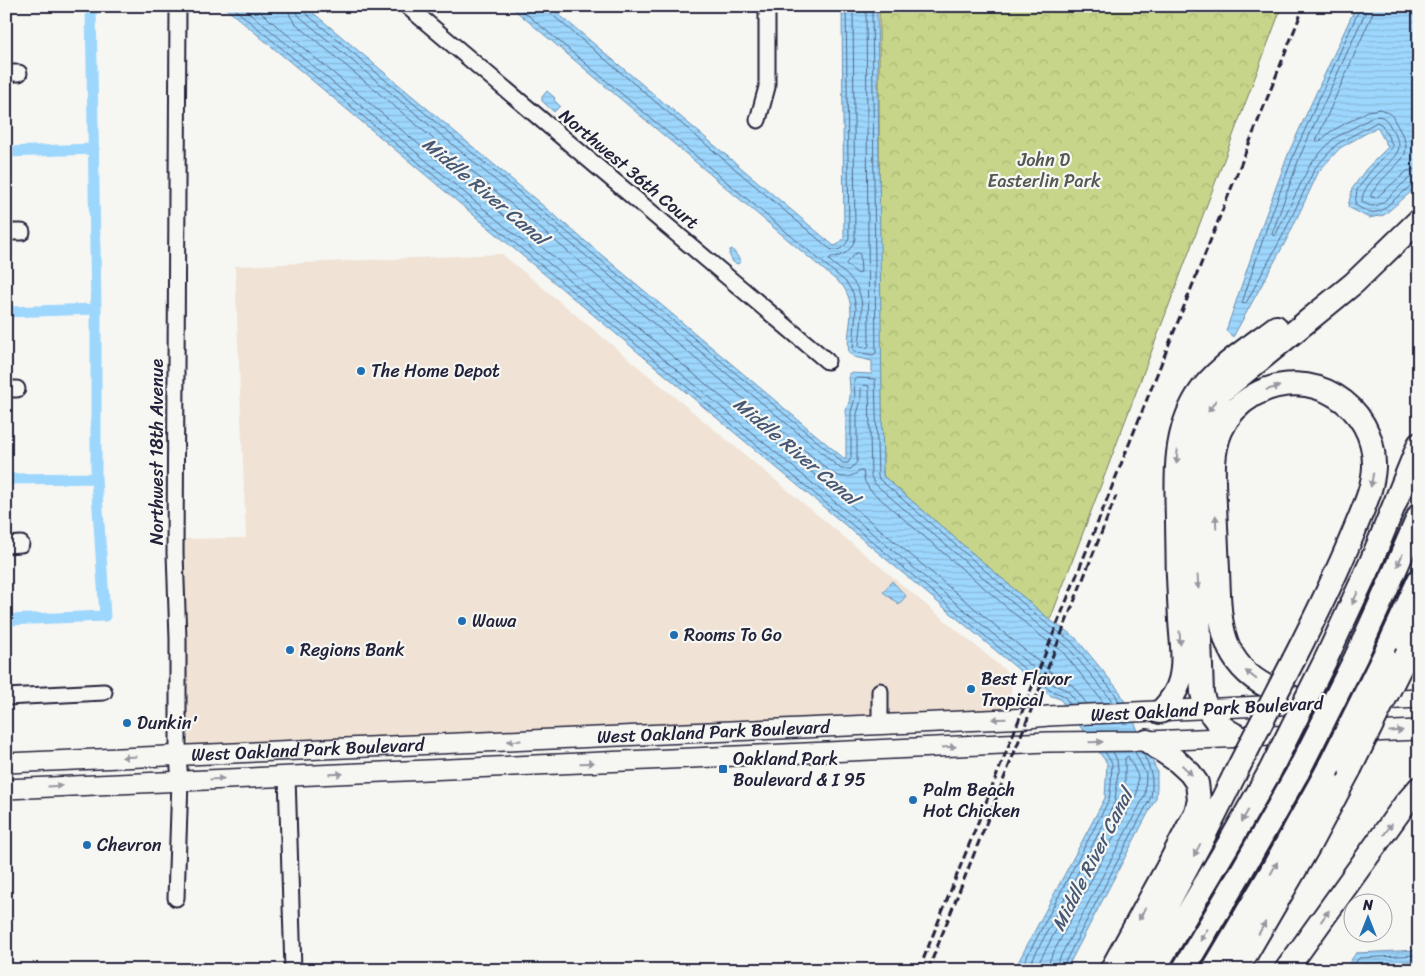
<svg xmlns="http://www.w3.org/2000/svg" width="1425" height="976" font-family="Sriracha,sans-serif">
<defs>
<pattern id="park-crowns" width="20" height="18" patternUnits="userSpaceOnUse" patternTransform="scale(1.25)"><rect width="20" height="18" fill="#c6d589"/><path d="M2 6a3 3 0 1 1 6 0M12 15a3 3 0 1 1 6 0" fill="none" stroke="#aab777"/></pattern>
<pattern id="water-rules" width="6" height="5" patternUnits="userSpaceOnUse" patternTransform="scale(1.25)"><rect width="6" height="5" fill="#9dd7fd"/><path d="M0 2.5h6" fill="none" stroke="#87b8da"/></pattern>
</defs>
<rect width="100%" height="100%" fill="#f6f6f2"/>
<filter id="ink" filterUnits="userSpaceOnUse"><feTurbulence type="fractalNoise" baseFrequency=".02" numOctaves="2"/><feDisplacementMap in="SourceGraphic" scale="10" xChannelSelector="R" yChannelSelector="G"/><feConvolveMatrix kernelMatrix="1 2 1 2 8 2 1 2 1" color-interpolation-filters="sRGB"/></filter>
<g filter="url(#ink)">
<!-- built -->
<path fill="#f0e2d5" d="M502 254 1011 675V712L189 746 182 539 246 538 235 266Z"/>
<!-- park -->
<path fill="url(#park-crowns)" stroke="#747c62" d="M879 6H1282L1050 620 883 476 879 244Z"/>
<!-- water -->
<path fill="url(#water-rules)" stroke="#6c8faf" d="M223 6H305L846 460V409C853 399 849 385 849 373L872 374V361L854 357 849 353C845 327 859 311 843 286L510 6H549L834 246 839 244 844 238 842 6H877L883 476 1050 620 1075 637 1120 692 1157 771V787L1156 798 1066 970H1014L1105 798 1107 763 1060 699 1049 695Z
M1356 6H1419V185L1384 215 1369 218 1348 207 1352 189 1366 169 1388 147 1377 127 1340 148 1319 171 1288 237 1233 337 1226 331 1262 225 1289 152Z
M547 91 555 98 554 100 560 106 554 112 542 101V97Z
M732 249 741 261 738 264 733 262 729 254 730 250Z
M892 581 906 596 899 604 883 592Z
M1419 950V970H1344L1356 953Z"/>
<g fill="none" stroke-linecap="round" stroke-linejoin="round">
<!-- shore -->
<path stroke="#536a89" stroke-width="1" d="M231 6 1051 691 1063 695 1070 704
M241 6 1054 685 1067 690 1078 704
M253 6 1058 678 1072 685 1087 704
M288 6 290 16 295 23 832 473C842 479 851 478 860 471H863L865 482 870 490 1038 634 1062 651 1104 703
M296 6 297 13 300 17 841 469H851L857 462V414L861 400V387L863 385 869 386 871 476 874 483 1043 629 1067 646 1110 698 1112 702
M302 6 304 12 843 463H848L851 458V412L855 398 854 380 857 378 875 379 878 476 879 479 1047 624 1071 641 1115 694 1119 702
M517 6 846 282 853 293 856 308 853 350 856 352 873 355 876 353 872 6
M547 6 549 12 830 249C839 253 846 246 849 238L846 6
M853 6 855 239C851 251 843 257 831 257L829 260C835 266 843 271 850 278 868 296 861 322 859 345L861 347 867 348 869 345 866 6
M1360 6 1359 10 1294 154 1267 227 1242 303 1244 304 1246 303 1283 235 1315 168 1337 144 1377 122 1382 125 1392 144V148L1370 172 1357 190 1355 205 1370 213 1381 211 1414 183 1419 182
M1366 6 1365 13 1300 156 1272 234 1274 236 1276 234 1311 163 1333 139 1373 117C1380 115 1385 117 1389 124 1392 130 1398 138 1399 145 1401 160 1361 180 1362 202 1366 204 1369 206 1373 206 1388 206 1402 176 1419 175
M1373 6 1372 15 1316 141 1319 142 1330 132 1368 111 1380 109 1391 114 1404 138 1406 146 1405 154 1402 159 1381 181 1371 194V197L1376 198 1407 171 1419 168
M856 253H859L860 255 861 272 858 274 846 264Z
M1020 970 1109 800 1111 785 1112 763 1105 752
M1027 970 1115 802 1118 770 1117 760 1113 752
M1035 970 1122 805 1125 786V758L1128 756 1138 776 1137 793 1050 959 1048 970
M1056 970 1057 963 1145 795 1146 774 1135 752
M1062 970 1063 966 1151 797C1154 777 1151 771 1143 753
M1350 970 1359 958 1419 955
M1358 970 1363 964 1419 961"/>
<!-- canal -->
<path stroke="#9dd7fd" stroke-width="11" d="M6 152 94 149
M6 312 96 309
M6 479 96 478
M6 620 105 616 96 478V309L91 6"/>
<defs>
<path id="minor" d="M407 6 827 361
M6 73H19
M758 120 767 87V6
M6 232H22
M6 389H17
M6 545 21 544
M880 691V724
M6 697 104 692
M287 776 293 970
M176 898 180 781 178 756V639L175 553 178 6"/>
<g id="major">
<path d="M1321 703 1419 698"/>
<path id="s1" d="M6 763 1028 718 1048 716 1281 705"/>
<path d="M6 789 1047 742 1147 741 1419 730"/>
</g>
<path id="highway" d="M1407 654 1419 630
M1384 656 1419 580
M1356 657 1390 582 1419 515
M1294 659C1316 616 1337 573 1355 529 1363 509 1373 489 1374 467 1376 404 1309 364 1254 395 1240 403 1228 415 1221 431 1211 454 1214 480 1215 505 1216 527 1217 548 1218 570 1220 618 1218 662 1268 687 1281 694 1296 698 1310 704
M1326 659 1371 562 1419 444
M1160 712C1169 703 1177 693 1180 680 1185 661 1181 639 1180 620 1178 587 1177 554 1177 521 1176 478 1173 435 1197 396 1213 370 1251 346 1276 327
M1242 738C1221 729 1207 716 1202 693L1194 476V455L1198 435 1206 416 1222 391 1354 283 1419 220
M1111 970 1167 868 1196 812 1199 800 1197 783 1190 773 1177 761 1147 741
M1132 970 1201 842 1234 776
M1154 970 1228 845 1269 773
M1183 970 1240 874 1298 772
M1213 970 1271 872 1327 771
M1237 970 1309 846 1350 769
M1286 970 1405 804 1419 788"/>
</defs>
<!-- minor casing -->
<use href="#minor" stroke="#22223b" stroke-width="19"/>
<!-- major casing -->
<use href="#major" stroke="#22223b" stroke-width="22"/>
<!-- highway casing -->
<use href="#highway" stroke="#22223b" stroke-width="26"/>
<!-- minor -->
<use href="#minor" stroke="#f6f6f2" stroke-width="15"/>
<!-- major -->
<use href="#major" stroke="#f6f6f2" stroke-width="19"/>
<!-- highway -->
<use href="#highway" stroke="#f6f6f2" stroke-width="22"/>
<!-- rail -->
<path stroke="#22223b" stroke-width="3" stroke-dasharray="8 4" stroke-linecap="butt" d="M919 970 1304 6
M928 970 1116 496"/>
<defs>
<path id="highway-bridge" d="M1350 769 1407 654
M1327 771 1384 656
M1298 772 1356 657
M1269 773 1326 659
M1234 776 1294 659"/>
</defs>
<!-- highway-bridge casing -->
<use href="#highway-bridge" stroke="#22223b" stroke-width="26" stroke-linecap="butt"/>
<!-- highway-bridge -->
<use href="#highway-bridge" stroke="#f6f6f2" stroke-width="22"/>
</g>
<!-- one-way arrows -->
<defs><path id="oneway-solid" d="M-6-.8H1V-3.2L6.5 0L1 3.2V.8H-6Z" transform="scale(1.25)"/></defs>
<g fill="#9797a0">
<use href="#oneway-solid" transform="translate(1273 388) rotate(-15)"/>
<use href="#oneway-solid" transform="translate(1212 406) rotate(123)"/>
<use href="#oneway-solid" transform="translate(1177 457) rotate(95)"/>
<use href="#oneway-solid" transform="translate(1372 480) rotate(100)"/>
<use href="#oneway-solid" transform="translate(1216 522) rotate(-92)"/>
<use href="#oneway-solid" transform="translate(1400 560) rotate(113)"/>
<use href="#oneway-solid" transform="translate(1198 582) rotate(87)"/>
<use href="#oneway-solid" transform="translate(1355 598) rotate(114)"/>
<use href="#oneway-solid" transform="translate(1180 638) rotate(87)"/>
<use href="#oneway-solid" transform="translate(1251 675) rotate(-142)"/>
<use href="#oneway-solid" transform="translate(999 719) rotate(178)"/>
<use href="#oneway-solid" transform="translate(1396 731) rotate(-3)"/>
<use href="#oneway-solid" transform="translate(514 741) rotate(177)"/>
<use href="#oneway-solid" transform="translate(1096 742) rotate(-1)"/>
<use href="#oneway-solid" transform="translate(949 747) rotate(-3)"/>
<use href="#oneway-solid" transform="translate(129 757) rotate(177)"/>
<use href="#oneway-solid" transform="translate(587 763) rotate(-2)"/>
<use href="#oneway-solid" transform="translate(1187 770) rotate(44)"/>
<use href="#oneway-solid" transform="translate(336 774) rotate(-2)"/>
<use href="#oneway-solid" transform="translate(217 779) rotate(-3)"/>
<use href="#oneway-solid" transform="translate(55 786) rotate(-3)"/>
<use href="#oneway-solid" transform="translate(1245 816) rotate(119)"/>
<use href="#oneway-solid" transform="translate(1388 829) rotate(-54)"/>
<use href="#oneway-solid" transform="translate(1197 850) rotate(118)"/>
<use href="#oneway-solid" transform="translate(1274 868) rotate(-61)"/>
<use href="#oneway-solid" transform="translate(1142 914) rotate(119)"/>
<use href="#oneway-solid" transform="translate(1325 916) rotate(-54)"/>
<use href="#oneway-solid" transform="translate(1262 928) rotate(-60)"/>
<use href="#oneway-solid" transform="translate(1204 935) rotate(121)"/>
</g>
</g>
<!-- markers -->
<g fill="#1f6fb2" stroke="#f6f6f2" stroke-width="2">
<circle cx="361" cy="371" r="5"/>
<circle cx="462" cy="621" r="5"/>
<circle cx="674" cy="635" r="5"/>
<circle cx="290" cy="650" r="5"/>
<circle cx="971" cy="689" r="5"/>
<circle cx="127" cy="723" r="5"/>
<rect x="718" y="764" width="10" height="10" rx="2.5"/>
<circle cx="913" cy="800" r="5"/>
<circle cx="87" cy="845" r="5"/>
</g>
<g text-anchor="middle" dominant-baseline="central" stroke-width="4.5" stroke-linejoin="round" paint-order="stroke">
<!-- park labels -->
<g font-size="18" fill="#535852" stroke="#f6f6f2">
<text x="1044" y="160">John D<tspan x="1044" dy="21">Easterlin Park</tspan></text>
</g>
<!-- street labels -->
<g font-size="18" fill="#22223b" stroke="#f6f6f2">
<text transform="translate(629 169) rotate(40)">Northwest 36th Court</text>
<text transform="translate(157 452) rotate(-90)">Northwest 18th Avenue</text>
<text transform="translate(1207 709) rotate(-3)">West Oakland Park Boulevard</text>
<text stroke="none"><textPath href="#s1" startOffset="708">West Oakland Park Boulevard</textPath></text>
<text stroke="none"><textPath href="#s1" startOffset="302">West Oakland Park Boulevard</textPath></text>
</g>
<!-- poi labels -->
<g font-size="18" fill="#22223b" stroke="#f6f6f2" text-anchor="start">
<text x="371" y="371">The Home Depot</text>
<text x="472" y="621">Wawa</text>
<text x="684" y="635">Rooms To Go</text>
<text x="300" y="650">Regions Bank</text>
<text x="981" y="679">Best Flavor<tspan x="981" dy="21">Tropical</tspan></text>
<text x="137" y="723">Dunkin'</text>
<text x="733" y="759">Oakland Park<tspan x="733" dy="21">Boulevard &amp; I 95</tspan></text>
<text x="923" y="790">Palm Beach<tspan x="923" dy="21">Hot Chicken</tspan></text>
<text x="97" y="845">Chevron</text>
</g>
<!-- water labels -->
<g font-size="19" font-style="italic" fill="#475875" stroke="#f6f6f2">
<text transform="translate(485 191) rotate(40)">Middle River Canal</text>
<text transform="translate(796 451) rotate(40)">Middle River Canal</text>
<text transform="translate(1092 860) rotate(-63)">Middle River Canal</text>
</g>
</g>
<!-- margin -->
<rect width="1425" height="976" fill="none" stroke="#f6f6f2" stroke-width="25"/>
<rect x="12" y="12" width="1400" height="951" fill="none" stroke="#22223b" stroke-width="2" filter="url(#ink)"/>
<!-- north arrow -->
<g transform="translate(1368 918)"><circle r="24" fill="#f6f6f2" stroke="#a1a1a9"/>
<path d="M0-4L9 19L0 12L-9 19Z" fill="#1f6fb2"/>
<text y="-8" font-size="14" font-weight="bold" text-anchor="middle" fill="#22223b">N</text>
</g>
</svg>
